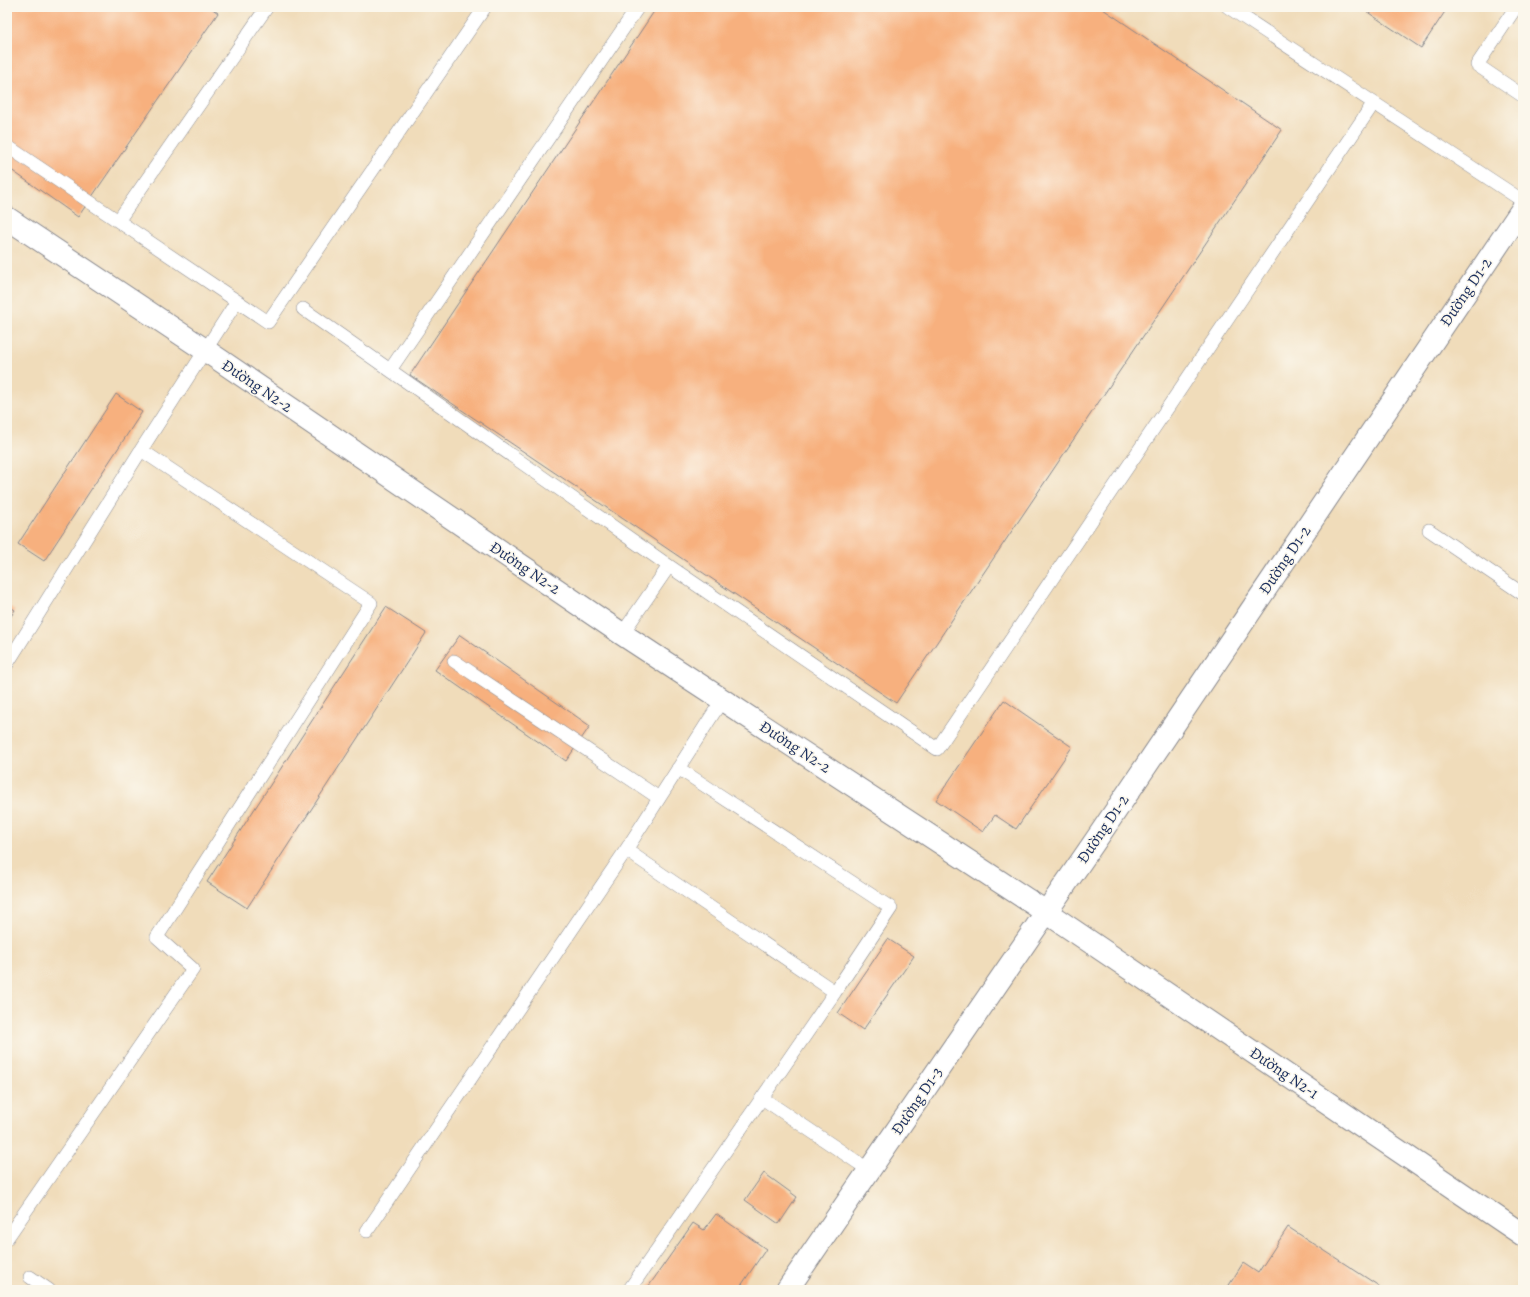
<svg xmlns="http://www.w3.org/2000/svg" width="1530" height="1297" font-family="Alegreya,serif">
<rect width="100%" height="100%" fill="#fbf7ec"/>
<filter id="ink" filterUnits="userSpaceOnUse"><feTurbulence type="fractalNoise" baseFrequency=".025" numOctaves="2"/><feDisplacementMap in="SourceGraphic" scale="8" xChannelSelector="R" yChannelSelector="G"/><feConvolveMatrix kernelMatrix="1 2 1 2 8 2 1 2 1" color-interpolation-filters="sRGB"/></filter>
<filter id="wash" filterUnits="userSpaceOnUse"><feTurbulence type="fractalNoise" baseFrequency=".012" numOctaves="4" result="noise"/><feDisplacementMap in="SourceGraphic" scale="16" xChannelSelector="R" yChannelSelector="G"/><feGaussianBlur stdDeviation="0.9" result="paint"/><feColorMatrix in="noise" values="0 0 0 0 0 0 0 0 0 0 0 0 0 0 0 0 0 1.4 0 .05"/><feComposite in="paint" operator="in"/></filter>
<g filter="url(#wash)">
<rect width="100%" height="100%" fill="#f0dcba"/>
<g id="blocks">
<!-- building -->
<path fill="#f7b07e" d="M7 7H210L218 13 78 217 7 167Z
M657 7H1100L1282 130 896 703 410 375Z
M1360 7H1448L1421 48Z
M116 394 142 412 44 561 18 544Z
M7 605 15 610 7 622Z
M386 607 426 633 247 908 207 882Z
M460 635 590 726 566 761 435 670Z
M1004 700 1072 747 1016 829 995 815 983 832 936 800Z
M888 939 914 956 863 1030 838 1013Z
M764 1173 797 1197 779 1224 745 1200Z
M716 1214 766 1249 738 1290H646L693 1223 704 1230Z
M1288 1227 1379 1286 1376 1290H1226L1243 1263 1258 1273Z"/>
</g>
</g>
<g filter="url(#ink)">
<use href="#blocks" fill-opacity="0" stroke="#86868c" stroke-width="1"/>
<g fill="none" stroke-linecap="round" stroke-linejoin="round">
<defs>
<path id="service" d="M1228 7 1523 201
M1516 7 1477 65 1523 96
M7 146 268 322 485 7
M118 221 267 7
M303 309 669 566 937 749 1373 104
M390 370 638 7
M1429 530 1523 594
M622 634 669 566
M454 661 659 798
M7 664 141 450 237 301
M722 700 626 850 835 992 762 1098
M678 768 891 908 835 992
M367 1231 626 850
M7 1238 193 969 157 937 371 603 141 450
M30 1277 49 1290
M629 1290 762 1098 869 1170"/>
<path id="tertiary" d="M7 218 205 350 622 634 1046 912 1523 1235
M787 1290 1102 831 1523 208"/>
</defs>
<!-- service casing -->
<use href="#service" stroke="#86868c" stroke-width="14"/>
<!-- tertiary casing -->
<use href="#tertiary" stroke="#86868c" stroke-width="24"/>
<!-- service -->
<use href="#service" stroke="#fff" stroke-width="13"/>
<!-- tertiary -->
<use href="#tertiary" stroke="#fff" stroke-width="22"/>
</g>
</g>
<g text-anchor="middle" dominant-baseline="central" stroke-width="3" stroke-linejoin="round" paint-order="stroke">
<!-- street labels -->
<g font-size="16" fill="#1b2f5e" stroke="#fbf7ec">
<text transform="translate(1466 292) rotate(-56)">Đường D1-2</text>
<text transform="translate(257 386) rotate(34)">Đường N2-2</text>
<text transform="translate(1285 560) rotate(-56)">Đường D1-2</text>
<text transform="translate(525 568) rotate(34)">Đường N2-2</text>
<text transform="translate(795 747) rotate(33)">Đường N2-2</text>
<text transform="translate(1103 829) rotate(-56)">Đường D1-2</text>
<text transform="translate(1284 1073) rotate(34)">Đường N2-1</text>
<text transform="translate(917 1101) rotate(-56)">Đường D1-3</text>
</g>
</g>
<!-- margin -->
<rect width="1530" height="1297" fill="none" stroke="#fbf7ec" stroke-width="24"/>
</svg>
